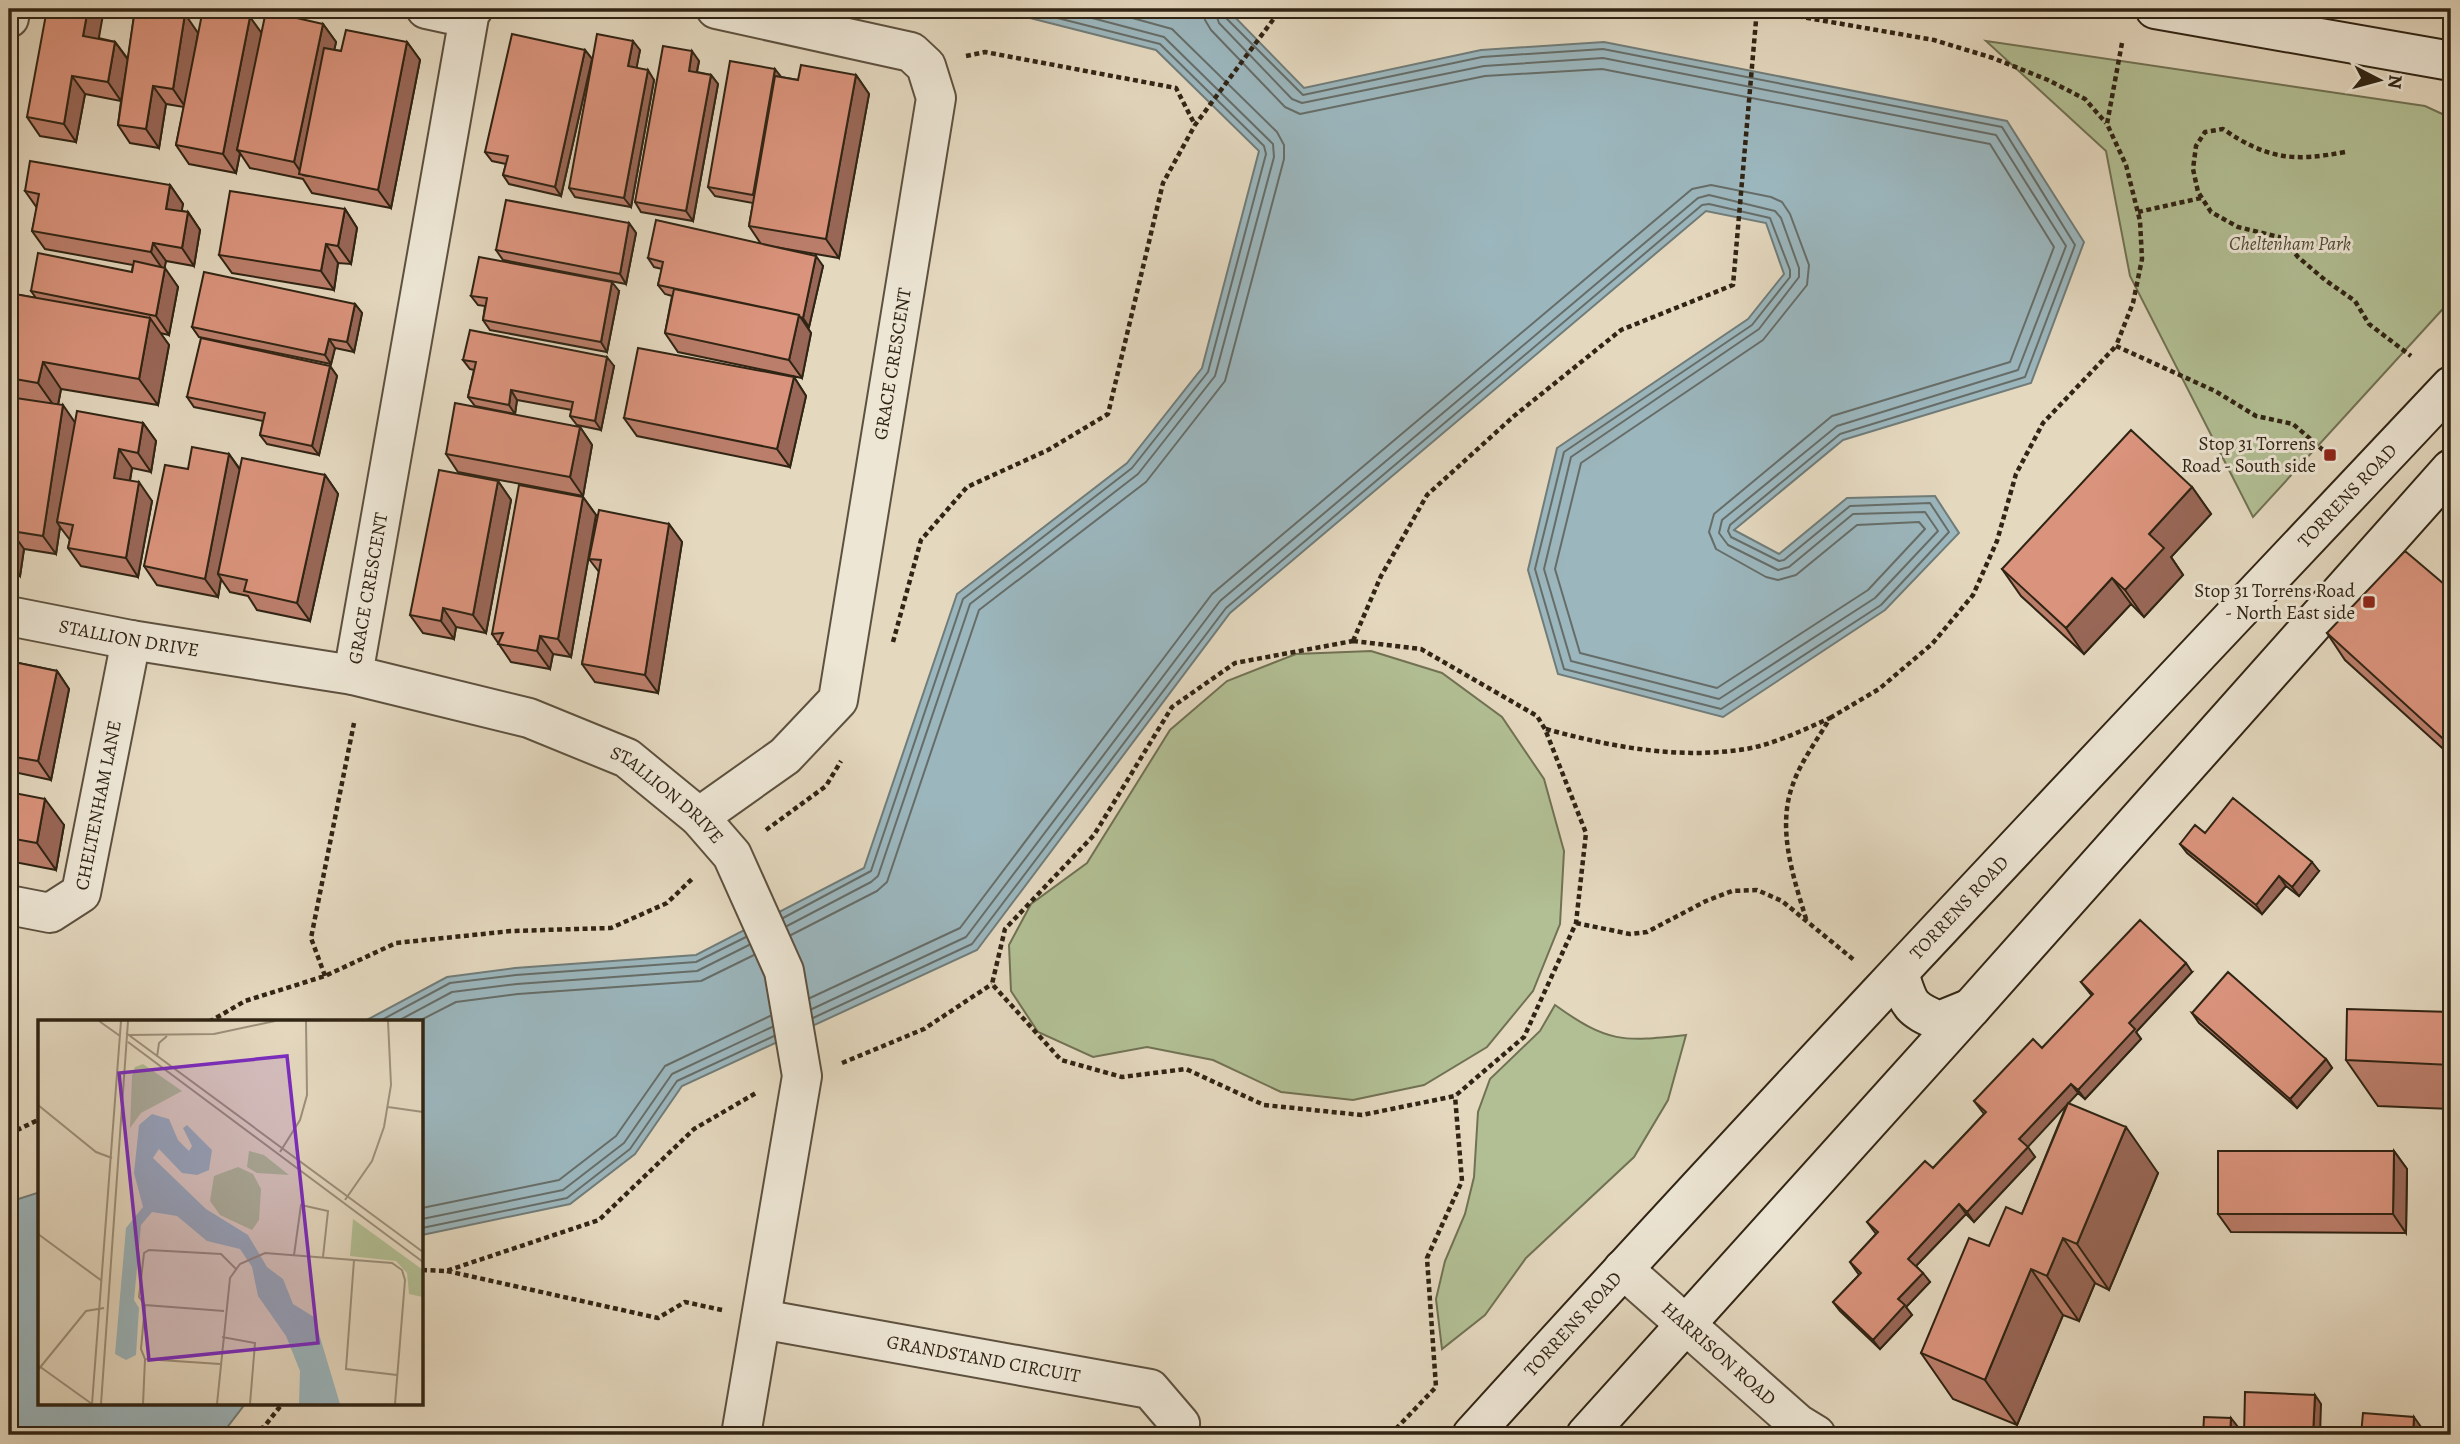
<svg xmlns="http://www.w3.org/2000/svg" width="2460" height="1444" font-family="Alegreya,serif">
<rect width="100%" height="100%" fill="#e4d8bf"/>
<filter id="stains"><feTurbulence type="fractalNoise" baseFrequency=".00286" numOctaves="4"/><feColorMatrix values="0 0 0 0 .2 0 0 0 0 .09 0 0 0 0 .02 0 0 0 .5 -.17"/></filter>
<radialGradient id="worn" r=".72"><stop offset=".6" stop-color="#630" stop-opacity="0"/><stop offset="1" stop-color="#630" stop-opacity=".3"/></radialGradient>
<!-- green -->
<path fill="#b2bf94" stroke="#717254" stroke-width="2" d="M1986 41 2425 106 2451 118V300L2253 517 2130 276 2106 151Z
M1371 651 1442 673 1502 717 1544 779 1564 851 1560 924 1533 991 1487 1047 1424 1085 1353 1100 1281 1092 1213 1060 1147 1047 1093 1057 1038 1032 1011 991 1009 945 1031 904 1087 863 1170 730 1227 681 1296 654Z
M1555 1005C1608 1043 1622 1042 1686 1035L1668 1100 1634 1157 1526 1258 1485 1315 1442 1349 1436 1299 1445 1261 1465 1214 1474 1177 1478 1112 1490 1079 1540 1031Z"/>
<!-- water -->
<path fill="#9bb6bd" stroke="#707c79" stroke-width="2" d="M983 9H1227L1304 88 1481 50 1604 42 2007 121 2084 242 2031 383 1843 440 1734 530 1779 554 1847 498 1935 496 1959 533 1885 610 1723 717 1558 674 1528 570 1557 448 1748 319 1784 274 1766 223 1706 211 1230 613 977 950 682 1086 635 1154 570 1204 422 1235V1022H363L447 977 515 968 696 955 864 868 957 594 1127 463 1202 368 1259 151 1156 50 1026 17Z
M40 1192V1404H245L222 1434 9 1435V1202Z"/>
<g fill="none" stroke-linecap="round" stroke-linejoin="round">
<!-- shore -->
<path stroke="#666d68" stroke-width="2" d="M783 918 871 871 963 599 1132 468 1208 372 1266 154 1264 146 1160 44 1022 9
M787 926 871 882 878 876 970 604 1138 474 1215 376 1274 157 1273 144 1164 37 1058 9
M791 935 877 891 887 882 979 610 1146 482 1225 381 1284 159V145L1277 132 1172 29 1100 9
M810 998 960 928 1212 594 1692 189 1711 185 1771 197 1782 202 1790 214 1809 265 1807 285 1763 340 1581 463 1555 569 1580 653 1717 688 1868 590 1925 529 1919 522 1857 525 1796 575 1778 580 1766 577 1716 549 1709 532 1714 514 1832 416 2010 362 2054 247 1990 144 1602 69 1485 76 1300 114 1285 107 1211 30 1205 20 1204 9
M812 1009 966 937 1220 601 1698 198 1709 195 1775 211 1781 218 1799 268V277L1759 329 1571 457 1544 569 1571 661 1719 699 1875 598 1938 531 1925 512 1853 514 1789 567 1778 570 1728 545 1719 533 1722 520 1837 426 2018 370 2066 246 1996 135 1603 58 1484 66 1302 103 1292 99 1219 23 1214 9
M813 1018 972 944 1226 608 1702 205 1709 204 1770 218 1790 270V277L1752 325 1564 452 1535 569 1564 669 1721 709 1881 605 1949 532 1930 503 1850 506 1784 560 1779 561 1731 537 1728 531 1730 525 1840 434 2025 377 2075 245 2002 127 1603 49 1482 57 1303 95 1225 17 1223 9
M378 1022 450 983 516 975 696 962 746 937
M396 1022 452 992 517 984 697 971 749 945
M417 1022 456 1002 518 994 701 981 754 955
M422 1208 559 1180 616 1136 665 1066 770 1016
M422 1219 563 1190 624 1143 672 1074 772 1027
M422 1228 567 1198 630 1149 677 1081 774 1036"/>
<defs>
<g id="street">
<path d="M426 9 449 14 470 11"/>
<path d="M9 18 10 9"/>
<path id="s1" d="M9 616 131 640 353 675 529 718 627 758 699 817 732 855 784 971 802 1076 741 1435"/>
<path id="s2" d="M353 675 470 11 473 9"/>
<path id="s3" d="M699 817 785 756 838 700 936 98 926 66 911 52 716 9"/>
<path id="s4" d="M9 905 50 913 81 893 131 640"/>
<path id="s5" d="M1623 1269 1798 1424 1816 1435"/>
<path id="s6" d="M761 1319 1150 1389 1180 1424 1177 1435"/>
</g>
<g id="secondary">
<path d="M2155 9 2451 61"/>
<path d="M1899 973C1909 1004 1908 1008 1939 1021L1971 1008"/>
<path id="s7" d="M1472 1435C1793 1081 2123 734 2451 386"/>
<path d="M1586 1435 1971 1008 2451 469"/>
</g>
</defs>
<!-- street casing -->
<use href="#street" stroke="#5d513f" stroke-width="42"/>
<!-- secondary casing -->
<use href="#secondary" stroke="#302414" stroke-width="42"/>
<!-- path -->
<path stroke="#302414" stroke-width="4.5" stroke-dasharray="5 3.5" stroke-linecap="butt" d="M1316 9 1328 12 1339 9
M1756 9 1934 40 1993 58 2048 80 2085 99 2106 123
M2122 43 2107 124 2126 165 2140 221 2142 259 2133 303 2116 346 2215 391 2256 416 2293 424 2323 450
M966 56 985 52 1176 88 1195 125
M2345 152C2293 162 2267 159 2223 129L2205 132 2196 146 2193 169 2198 192 2211 212 2238 227 2283 238 2298 257 2325 280 2355 301 2369 324 2411 356
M2138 212 2201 198
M1353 641 1421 649 1537 716 1545 729 1586 833 1576 923 1524 1037 1455 1096 1362 1115 1264 1105 1186 1069 1122 1077 1061 1060 992 984 1005 929 1094 835 1172 707 1235 663Z
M1353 641 1381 576 1427 495 1514 416 1621 330 1733 285 1757 9
M893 642 921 540 967 487 1048 450 1108 414 1163 183 1195 125 1281 9
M1830 718 1879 689 1932 644 1973 595 1997 541 2016 474 2043 423 2116 346
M1546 729C1608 746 1674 759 1739 750 1771 746 1801 731 1830 718 1818 739 1801 761 1793 784 1776 829 1794 879 1807 922
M766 830 826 786 841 761
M1576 923 1630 934 1647 932 1706 901 1732 891 1757 890 1782 901 1854 960
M325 976 311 938 354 723
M209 1022 245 1001 325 976 396 943 511 931 611 928 667 903 694 877
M842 1063 924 1029 992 984
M9 1134 40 1119
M422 1270 446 1271 599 1220 694 1129 756 1093
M447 1271 658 1318 685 1302 722 1310
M244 1435 264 1427 282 1404
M1390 1435 1436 1387 1427 1258 1462 1181 1455 1096"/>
<!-- street -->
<use href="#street" stroke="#ede6d5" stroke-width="38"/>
<!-- secondary -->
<use href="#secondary" stroke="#ede6d5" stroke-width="38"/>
</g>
<!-- wall -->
<path fill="#bb7e6b" stroke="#302414" stroke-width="2" d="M135 9H176L178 13 198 33 262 34 323 24 336 42 334 50 341 51 407 42 420 60 391 208 312 193 303 179 250 168 240 153 236 173 189 164 176 145 184 107 166 104 159 148 130 143 118 125 121 101 85 94 76 142 40 136 27 117 99 38 115 42 128 59Z
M585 50 592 59 561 196 509 184 503 175 506 164 492 161 485 152Z
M640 50 636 68 654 80 631 207 575 197 569 188Z
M699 61 697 72 711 75 718 84 693 221 641 212 635 202Z
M856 75 869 94 839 258 769 246 823 266 809 327H807L811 333 802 378 678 352 665 333 672 296 665 294 658 285 662 269 654 267 648 258 761 244 749 226 753 203 715 196 708 187 781 77 798 80Z
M170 185 183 204 181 211 188 212 200 230 194 266 166 261 164 268 178 287 169 335 160 333 169 345 158 405 61 389 58 405 75 423H143L156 441 151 472 132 468 130 481 152 501 138 577 81 566 68 548 70 540 60 527 56 554 24 549 20 576 9 574V293L36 298 31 291 132 272 133 265 45 249 32 231 37 208 25 191Z
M345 209 357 228 351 264 338 263 334 290 232 273 219 255Z
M629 223 636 233 626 284 503 260 496 250Z
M619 291 607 352 490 330 483 320 485 306 478 305 471 296Z
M355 304 362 313 354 352 335 348 331 364 199 337 192 327Z
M463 360 614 366 601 430 577 425 570 416 572 410 517 400 515 414 475 406 468 397 474 370 470 369Z
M330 366 337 376 319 455 267 444 260 435 263 421 194 407 187 397Z
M794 377 806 396 790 467 637 436 624 418Z
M580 427 592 445 583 496 458 472 446 454Z
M229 454 240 469 325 475 338 494 310 621 257 610 248 596 230 592 221 579 218 597 157 585 144 566 188 469Z
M498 481 511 500 486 633 456 627 454 639 423 633 410 615Z
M2192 487 2211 514 2171 557 2183 575 2144 617 2131 604 2084 654 2021 596 2002 569Z
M583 497 596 515 571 657 553 654 550 669 511 662 492 634Z
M669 524 682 542 658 693 595 682 582 664 599 572 589 559Z
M2451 590V756L2345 660 2327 633Z
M9 661 57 671 69 689 51 780 9 771Z
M9 792 64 825 56 870 9 861Z
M2205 833 2319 871 2299 896 2286 886 2262 914 2187 853 2180 844Z
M2192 972 2136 1032 2141 1039 2085 1099 2078 1093 2068 1103 2158 1173 2109 1290 2095 1283 2079 1321 2063 1315 2017 1425 1953 1399 1921 1353 1989 1246 2022 1214 2067 1104 2027 1147 2035 1157 1974 1222 1966 1214 1916 1266 1930 1282 1906 1307 1912 1315 1880 1349 1840 1311 1833 1302 1859 1275 1850 1262 1876 1234 1867 1222 1933 1168 1984 1114 1974 1101 2042 1048 2092 996 2081 982Z
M2451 1012V1109L2378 1106 2346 1060Z
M2192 1013 2326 1059 2332 1068 2297 1108 2199 1023Z
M2394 1151 2407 1169 2406 1233 2231 1232 2218 1214Z"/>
<!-- shaded-wall -->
<path fill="#996757" stroke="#302414" stroke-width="2" d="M88 9H104L96 54 83 36Z
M163 9H176L178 12 175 29 163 11Z
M185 14 198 33 186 108 173 89Z
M250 17 263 35 237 150 240 153 236 173 223 154Z
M323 24 336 42 308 176 303 175 294 162Z
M633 41 640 50 635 76 628 66Z
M115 42 128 60 121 101 108 82Z
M407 42 420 60 391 208 378 190Z
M585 50 592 59 561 196 555 187Z
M692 51 699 61 695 80 689 71Z
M775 69 782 78 753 195Z
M648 70 654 80 631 207 624 198Z
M711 75 718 84 693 221 686 211Z
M856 75 869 94 839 258 826 239Z
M72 76 85 94 76 142 64 124Z
M153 86 166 104 159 148 146 129Z
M170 185 183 204 179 227 166 209Z
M345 209 357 228 351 264 338 246Z
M188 212 200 230 194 266 182 248Z
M629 223 636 233 626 284 620 274Z
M153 243 166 261 164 271 151 252Z
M326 244 338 263 334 290 321 271Z
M816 256 823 266 809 327 803 318Z
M165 268 178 287 169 335 156 316Z
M612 282 619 291 607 352 601 342Z
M355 304 362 313 354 352 347 342Z
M799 315 811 333 802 378 789 360Z
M150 318 169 345 158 405 139 379Z
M329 339 335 348 331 364 325 355Z
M607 357 614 366 601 430 595 421Z
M43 362 61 389 57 410 38 383Z
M330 366 337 376 319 455 312 446Z
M794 377 806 396 790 467 777 449Z
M511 390 517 400 515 414 509 405Z
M63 405 76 424 57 522 60 527 56 554 43 536Z
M143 423 156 441 151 472 138 453Z
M580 427 592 445 583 496 570 477Z
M119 449 132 468 127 496 114 478Z
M229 454 242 473 218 574 221 579 218 597 205 579Z
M325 475 338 494 310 621 297 603Z
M498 481 511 500 486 633 473 615Z
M139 482 152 501 138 577 126 558Z
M2192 487 2211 514 2171 557 2183 575 2144 617 2125 590 2149 534Z
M583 497 596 515 571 657 558 639Z
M669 524 682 542 658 693 645 675Z
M11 531 24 549 20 576 9 560V546Z
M2112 578 2131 604 2084 654 2066 628Z
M443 608 456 627 454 639 441 621Z
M540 636 553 654 550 669 537 651Z
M57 671 69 689 51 780 38 761Z
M45 799 64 825 56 870 37 843Z
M2312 862 2319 871 2299 896 2292 887Z
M2279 876 2286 886 2262 914 2256 905Z
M2186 963 2192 972 2136 1032 2141 1039 2085 1099 2078 1090 2129 1023Z
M2326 1059 2332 1068 2297 1108 2290 1099Z
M2071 1084 2078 1093 2026 1149 2019 1139Z
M2126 1127 2158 1173 2109 1290 2077 1244Z
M2028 1147 2035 1157 1974 1222 1967 1212Z
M2394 1151 2407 1169 2406 1233 2393 1214Z
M1959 1204 1966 1214 1914 1268 1908 1259Z
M2063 1238 2095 1283 2079 1321 2047 1276Z
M2031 1269 2063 1315 2017 1425 1985 1380Z
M1923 1273 1930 1282 1906 1307 1912 1315 1880 1349 1873 1340 1898 1299Z
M2315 1395 2321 1404 2320 1435H2313Z
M2414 1417 2421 1427 2420 1435H2413Z
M2231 1418 2238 1427 2237 1435H2230Z"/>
<!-- building -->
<path fill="#da937c" stroke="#302414" stroke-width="2" d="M47 9H88L83 36 115 42 108 82 72 76 64 124 27 117Z
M135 9H163V11L185 14 173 89 153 86 146 129 118 125Z
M203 9H210L250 17 223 154 176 145Z
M266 11 323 24 294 162 237 150Z
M346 30 407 42 378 190 299 174 324 48 341 51Z
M512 34 585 50 555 187 503 175 508 156 485 152Z
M597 34 633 41 628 66 648 70 624 198 569 188Z
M663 46 692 51 689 71 711 75 686 211 635 202Z
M730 61 775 69 753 195 708 187Z
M801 65 856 75 826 239 749 226 775 76 798 80Z
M30 161 170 185 166 209 188 212 182 248 153 243 151 252 32 231 39 194 25 191Z
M230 191 345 209 338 246 326 244 321 271 219 255Z
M506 200 629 223 620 274 496 250Z
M656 220 816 256 803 318 800 317 799 315 658 285 663 262 648 258Z
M38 253 132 272 134 261 165 268 156 316 31 291Z
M479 257 612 282 601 342 483 320 487 298 471 296Z
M204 272 355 304 347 342 329 339 325 355 192 327Z
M674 289 799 315 789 360 665 333Z
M9 293 150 318 139 379 43 362 38 383 9 378Z
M470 330 607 357 595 421 570 416 573 402 511 390 509 405 468 397 476 362 463 360Z
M201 338 330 366 312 446 260 435 265 413 187 397Z
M638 348 794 377 777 449 624 418Z
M9 397 63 405 43 536 11 531 9 546Z
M455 403 580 427 570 477 446 454Z
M77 411 143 423 138 453 119 449 114 478 139 482 126 558 68 548 73 525 57 522Z
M2131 430 2192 487 2149 534 2164 548 2125 590 2112 578 2066 628 2002 569Z
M192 447 229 454 205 579 144 566 165 465 188 469Z
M242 458 325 475 297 603 244 591 247 580 218 574Z
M439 470 498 481 473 615 443 608 441 621 410 615Z
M519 485 583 497 558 639 540 636 537 651 498 644 503 633 492 634Z
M599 510 669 524 645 675 582 664 601 560 589 559Z
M2405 551 2451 590V746L2327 633Z
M9 661 57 671 38 761 9 756Z
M9 792 45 799 37 843 9 838Z
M2233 798 2312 862 2292 887 2279 876 2256 905 2180 844 2195 825 2205 833Z
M2140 920 2186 963 2129 1023 2135 1029 2078 1090 2071 1084 2019 1139 2028 1147 1967 1212 1959 1204 1908 1259 1923 1273 1898 1299 1905 1305 1873 1340 1833 1302 1861 1273 1850 1262 1878 1232 1867 1222 1925 1161 1933 1168 1986 1112 1974 1101 2033 1039 2042 1048 2093 994 2081 982Z
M2228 972 2326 1059 2290 1099 2192 1013Z
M2347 1009 2451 1012V1065L2346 1060Z
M2068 1103 2126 1127 2077 1244 2063 1238 2047 1276 2031 1269 1985 1380 1921 1353 1969 1238 1989 1246 2006 1207 2022 1214Z
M2218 1151H2394L2393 1214H2218Z
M2245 1392 2315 1395 2313 1435H2244Z
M2363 1413 2414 1417 2413 1435H2361Z
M2204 1417 2231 1418 2230 1435H2203Z"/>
<!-- markers -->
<g fill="#8f2418" stroke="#ede6d5" stroke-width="2.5">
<rect x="2323" y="448" width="14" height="14" rx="3.5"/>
<rect x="2362" y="595" width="14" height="14" rx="3.5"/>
</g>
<g text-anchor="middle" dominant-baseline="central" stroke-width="6" stroke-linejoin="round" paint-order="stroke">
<!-- park labels -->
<g font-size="19" font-style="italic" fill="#504b34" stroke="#ede6d5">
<text x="2290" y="244">Cheltenham Park</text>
</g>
<!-- street labels -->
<g font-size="19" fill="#302414" stroke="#ede6d5">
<text stroke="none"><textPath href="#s3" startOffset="523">GRACE CRESCENT</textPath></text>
<text stroke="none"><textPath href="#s7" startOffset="1284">TORRENS ROAD</textPath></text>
<text stroke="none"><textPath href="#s2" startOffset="88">GRACE CRESCENT</textPath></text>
<text stroke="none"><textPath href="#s1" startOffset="122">STALLION DRIVE</textPath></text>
<text stroke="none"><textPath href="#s1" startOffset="690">STALLION DRIVE</textPath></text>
<text stroke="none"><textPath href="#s4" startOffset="168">CHELTENHAM LANE</textPath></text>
<text stroke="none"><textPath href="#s7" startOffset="718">TORRENS ROAD</textPath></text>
<text stroke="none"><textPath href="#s7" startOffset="150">TORRENS ROAD</textPath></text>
<text stroke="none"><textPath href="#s5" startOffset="128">HARRISON ROAD</textPath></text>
<text stroke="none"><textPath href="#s6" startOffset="226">GRANDSTAND CIRCUIT</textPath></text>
</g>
<!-- poi labels -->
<g font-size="19" fill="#302414" stroke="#ede6d5" text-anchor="end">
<text x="2316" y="444">Stop 31 Torrens<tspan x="2316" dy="22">Road - South side</tspan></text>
<text x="2355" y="591">Stop 31 Torrens Road<tspan x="2355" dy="22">- North East side</tspan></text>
</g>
</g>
<!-- overview -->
<g transform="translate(38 1020)">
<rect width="385" height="385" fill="#e4d8bf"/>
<path d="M105 44 144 71 103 93 92 108 94 56 97 47ZM211 131 226 135 251 155 219 153 209 147ZM200 147 215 154 223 169 221 200 214 210 182 195 172 181 176 156ZM315 199 385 250V277L371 274 369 253 358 241 312 236Z" fill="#b2bf94"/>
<path d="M114 94 131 99 140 120 151 131 154 126 145 108 149 105 174 130 171 150 159 155 144 153 121 129 115 138 168 189 210 215 229 247 245 259 255 284 276 297 302 384H261L262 351 248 316 220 276 214 247 202 229 169 221 139 196 114 192 103 205 96 280 101 288 98 335 88 340 77 334 88 208 105 187 96 153 101 105Z" fill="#9bb6bd"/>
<path fill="none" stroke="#9c907b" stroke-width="2" d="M61 1 82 16M88 13 385 232M91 15 176 14 237 1M90 22 385 242M119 37 121 23 129 16M0 85 58 132 74 138M350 87 385 92M242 132 262 100 269 75 268 1M307 180 334 141 346 107 353 65 350 1M0 214 64 261M256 235 263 185 290 191 285 237M316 240 308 349 359 355M107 285 103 329 107 339 182 344M186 291 107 285 101 277 106 233 111 230 183 234 198 249M184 317 217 323 212 384M1 346 54 384M0 350 48 291 66 288M54 384 83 1M63 384 90 1M105 384 107 339M179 384 192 258 202 244 227 233 354 243 364 250 367 260 357 384"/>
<path fill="#7b2cbf" fill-opacity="0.15" stroke="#7b2cbf" stroke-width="3.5" d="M249 36 280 323 111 340 81 53Z"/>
<rect width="385" height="385" fill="none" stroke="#302414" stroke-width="3.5"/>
</g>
<!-- margin -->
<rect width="2460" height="1444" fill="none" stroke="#e4d8bf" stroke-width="35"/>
<rect x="10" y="10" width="2439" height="1423" fill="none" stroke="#302414" stroke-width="3.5"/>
<rect x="18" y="18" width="2425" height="1409" fill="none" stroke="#302414" stroke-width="2"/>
<!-- north arrow -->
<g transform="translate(2379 80) rotate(96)" stroke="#ede6d5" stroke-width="5" paint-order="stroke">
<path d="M0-5L12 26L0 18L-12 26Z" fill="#302414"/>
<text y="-10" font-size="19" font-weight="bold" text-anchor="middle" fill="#302414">N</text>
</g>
<rect width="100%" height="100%" filter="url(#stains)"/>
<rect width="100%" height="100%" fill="url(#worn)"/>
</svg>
